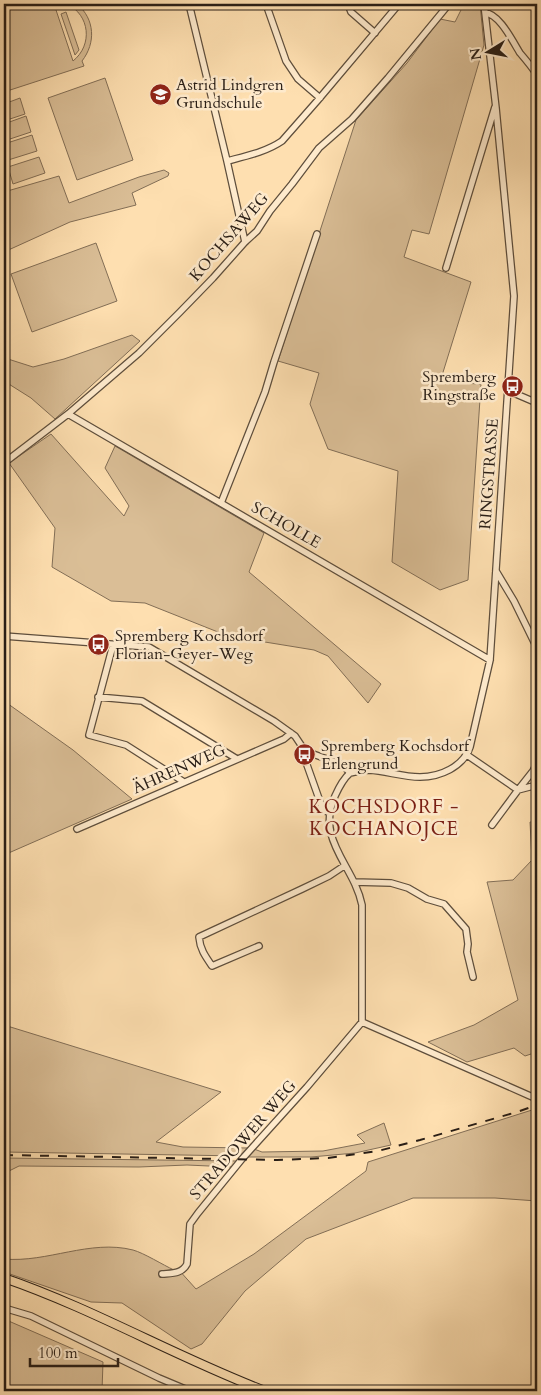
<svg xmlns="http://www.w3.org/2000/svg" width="541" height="1395" font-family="Cardo,serif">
<rect width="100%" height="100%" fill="#fedfb0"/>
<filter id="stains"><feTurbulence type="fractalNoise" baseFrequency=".004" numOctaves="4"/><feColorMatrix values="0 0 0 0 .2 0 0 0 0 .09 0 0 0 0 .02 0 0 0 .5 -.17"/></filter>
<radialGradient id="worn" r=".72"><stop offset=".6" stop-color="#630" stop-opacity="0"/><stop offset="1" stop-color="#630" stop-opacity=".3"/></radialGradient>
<!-- green -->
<path fill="#dabe96" stroke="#826e56" d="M21 4H54L73 61C93 45 90 15 67 4H77C95 19 96 43 82 61L84 66 4 92V9Z
M464 4H480L484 45 429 234 412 230 404 257 471 282 440 382 481 384 468 580 440 590 392 562 398 471 328 449 310 404 319 373 278 361 318 237 356 120 407 63 440 19 455 22Z
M66 12 79 50 75 55 61 14Z
M105 78 133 160 77 180 48 98Z
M20 98 25 114 4 121V104Z
M26 116 31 132 4 141V124Z
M32 135 37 151 5 161 4 156V144Z
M39 157 45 173 13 184 8 167Z
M164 170 169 173 168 176 132 193 136 205 70 222 4 252V192L59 176 69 203 139 177Z
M96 243 117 301 32 332 11 274Z
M132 335 140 341 55 419 31 398 4 381V353L8 359 33 367 64 359Z
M51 434 124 516 129 506 105 468 115 446 264 533 249 572 381 684 368 703 328 656 314 650 228 636 145 603 111 601 52 567 55 528 9 463Z
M4 701 73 750 132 799 4 855Z
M530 822H537V1052L525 1056 514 1048 467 1062 428 1042 474 1025 518 1000 487 882 513 880 532 860Z
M4 1025 221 1092 156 1142 183 1147 248 1148 241 1156 4 1152Z
M532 1110 537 1112V1201L495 1198H413L306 1239 245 1291 202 1344 191 1349 122 1303 91 1302 4 1272V1259C47 1263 90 1239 133 1250 144 1253 163 1265 174 1270L178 1269 196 1289 254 1254 366 1171 368 1162Z
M384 1123 391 1145 355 1153 311 1157H247L254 1149 262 1152 323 1151 365 1143 357 1135Z
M4 1158 237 1161 231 1167 187 1165 139 1167 19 1166 9 1171H4Z
M4 1319 103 1362 102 1391H4Z"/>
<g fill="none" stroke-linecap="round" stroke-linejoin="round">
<defs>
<path id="minor" d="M189 4 227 161 245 242
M266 4 286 61 298 79 320 98
M348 4 351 12 375 33
M485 13C499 13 513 42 520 53 526 60 532 67 537 75
M227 161C246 156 266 152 282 141L318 100 399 4
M446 268 495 107
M509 391 537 403
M68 414 490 660
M4 463 68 414 139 353 180 312 213 278 245 242 257 231 270 211 292 184 319 148 352 119 388 78 449 4
M221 503 265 392 274 362 317 234
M496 571 514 601 537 648
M4 636 149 647 274 721 295 736 305 751 343 765 350 773
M113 645 89 735 126 745 184 782
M98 697 142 701 237 759
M467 755 518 790 533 771 537 763
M307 765 323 810 330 813
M350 773C356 772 363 770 369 770 386 771 403 777 420 777 440 777 463 767 470 747L490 660 514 296 496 108 484 4
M350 773C343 779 339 787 335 796 315 840 354 865 362 905V1022L537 1099
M492 825 518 790 537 785
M77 829 284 739 291 733
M354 882 391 883 408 888 427 899 444 904 466 929 468 944 467 952 473 977
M259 946 212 966C205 956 200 949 199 937L302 889 329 876 344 866
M162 1274C172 1273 182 1274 187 1264L190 1224 198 1213 242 1159 307 1087 362 1022
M4 1308 31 1316 159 1378 190 1391"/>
<path id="major" d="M4 1278C94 1309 176 1357 265 1391"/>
</defs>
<!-- minor casing -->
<use href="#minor" stroke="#5e4e3c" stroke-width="8"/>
<!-- major casing -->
<use href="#major" stroke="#291e16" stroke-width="10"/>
<!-- minor -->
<use href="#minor" stroke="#feeacc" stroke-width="5.5"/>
<!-- major -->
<use href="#major" stroke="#fedfb0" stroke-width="8"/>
<!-- rail -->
<path stroke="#291e16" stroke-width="2" stroke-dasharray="9 9" stroke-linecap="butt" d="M4 1155 277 1160 328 1158 378 1151 420 1140 517 1112 537 1105"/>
</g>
<!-- icons -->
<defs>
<symbol id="school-disc" viewBox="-11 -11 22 22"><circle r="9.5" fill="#8f2418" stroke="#feeacc"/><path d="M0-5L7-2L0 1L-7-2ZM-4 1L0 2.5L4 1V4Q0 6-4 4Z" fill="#fff"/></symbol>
<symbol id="bus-disc" viewBox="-11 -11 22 22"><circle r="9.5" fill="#8f2418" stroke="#feeacc"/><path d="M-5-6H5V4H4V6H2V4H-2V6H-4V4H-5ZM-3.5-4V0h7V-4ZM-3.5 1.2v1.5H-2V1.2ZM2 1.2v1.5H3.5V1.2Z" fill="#fff"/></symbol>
</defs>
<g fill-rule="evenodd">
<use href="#school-disc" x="148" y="82" width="25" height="25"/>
<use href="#bus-disc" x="500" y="374" width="25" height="25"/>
<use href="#bus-disc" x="86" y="632" width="25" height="25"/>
<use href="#bus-disc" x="292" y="742" width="25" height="25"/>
</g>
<g text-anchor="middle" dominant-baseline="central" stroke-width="5" stroke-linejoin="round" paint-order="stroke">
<!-- poi labels -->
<g font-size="16" fill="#291e16" stroke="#feeacc" text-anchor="start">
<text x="176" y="85">Astrid Lindgren<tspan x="176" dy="18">Grundschule</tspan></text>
<text x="496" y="377" text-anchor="end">Spremberg<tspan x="496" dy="18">Ringstraße</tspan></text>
<text x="115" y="636">Spremberg Kochsdorf<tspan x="115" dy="18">Florian-Geyer-Weg</tspan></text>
<text x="321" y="746">Spremberg Kochsdorf<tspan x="321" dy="18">Erlengrund</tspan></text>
</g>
<!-- street labels -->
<g font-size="16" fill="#291e16" stroke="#feeacc">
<text transform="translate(229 237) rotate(-49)">KOCHSAWEG</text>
<text transform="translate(489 474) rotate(-86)">RINGSTRASSE</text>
<text transform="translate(286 525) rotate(30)">SCHOLLE</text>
<text transform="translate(179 769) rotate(-24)">ÄHRENWEG</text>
<text transform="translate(243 1140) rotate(-49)">STRADOWER WEG</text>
</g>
<!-- quarter labels -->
<g font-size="19" letter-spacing="1" fill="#7a1f14" stroke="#feeacc">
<text x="384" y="807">KOCHSDORF -<tspan x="384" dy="22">KOCHANOJCE</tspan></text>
</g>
</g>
<!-- margin -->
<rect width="541" height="1395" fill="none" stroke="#fedfb0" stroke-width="20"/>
<rect x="5" y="5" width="531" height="1385" fill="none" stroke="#291e16" stroke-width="2.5"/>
<rect x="10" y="10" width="521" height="1375" fill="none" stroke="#291e16"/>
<!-- north arrow -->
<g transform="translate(488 52) rotate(260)" stroke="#feeacc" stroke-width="4" paint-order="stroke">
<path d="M0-4L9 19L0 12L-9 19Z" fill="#291e16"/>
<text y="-8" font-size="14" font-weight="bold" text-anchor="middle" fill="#291e16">N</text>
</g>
<!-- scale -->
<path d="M30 1358v8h88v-8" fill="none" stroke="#291e16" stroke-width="2.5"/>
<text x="38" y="1358" font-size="15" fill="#291e16" stroke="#feeacc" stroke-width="4" paint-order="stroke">100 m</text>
<rect width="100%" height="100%" filter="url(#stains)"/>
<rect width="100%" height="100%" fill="url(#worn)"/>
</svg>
